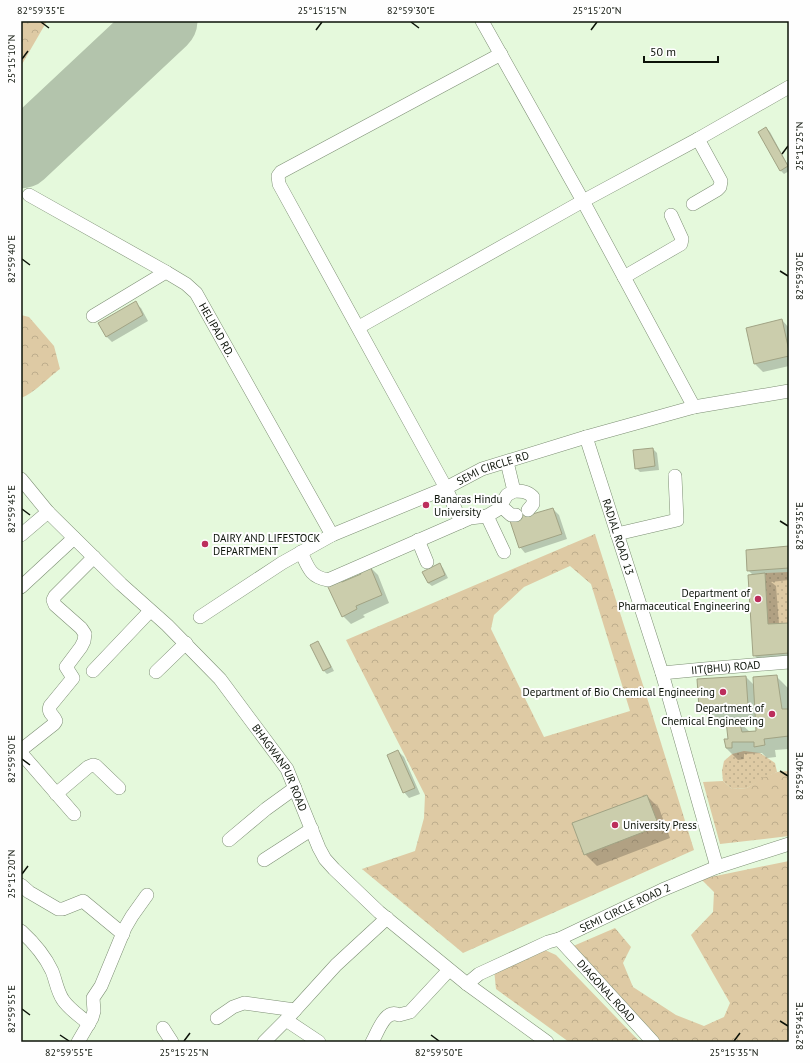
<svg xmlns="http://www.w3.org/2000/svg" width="810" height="1063" font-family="'PT Sans',sans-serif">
<defs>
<pattern id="grass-dots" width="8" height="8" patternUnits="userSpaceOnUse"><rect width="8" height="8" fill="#decaa4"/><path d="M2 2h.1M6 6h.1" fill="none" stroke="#bdad8c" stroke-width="1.8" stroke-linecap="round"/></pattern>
<pattern id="forest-crowns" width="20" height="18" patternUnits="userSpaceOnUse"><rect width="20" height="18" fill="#decaa4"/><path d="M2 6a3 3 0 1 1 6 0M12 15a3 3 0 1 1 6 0" fill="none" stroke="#bdad8c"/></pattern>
</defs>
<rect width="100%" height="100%" fill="#e5f9dc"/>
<!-- grass -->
<path fill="url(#grass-dots)" d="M789 572V623L768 624 765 573Z
M744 751 760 753 775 763 777 772 762 779 747 788 732 789 723 781 722 771 724 761 732 754Z"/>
<!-- forest -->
<path fill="url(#forest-crowns)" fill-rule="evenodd" d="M21 21H47L21 66Z
M21 315 29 317 54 346 60 369C49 377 33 394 21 398Z
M595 534 649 704 694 850 463 953 362 869 415 851 424 818 425 795 346 640ZM570 566 591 584 630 711 544 737 491 629 494 615 524 587Z
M789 771V836L720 844 703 782 723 781 732 789 747 788 762 778 777 772Z
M789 861V904L788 905 789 917V1042H661L571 947 615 928 631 947 623 963 633 987 676 1015 704 1026 724 1017 730 1003 691 935 713 912 714 892 701 879Z
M536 946 556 955 640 1042H569L496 989 494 969Z"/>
<!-- shadow -->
<path fill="#0003" d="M766 128 770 132 789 167V171L784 174 780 170Z
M135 303 141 308 148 321 112 342 106 336Z
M782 320 789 328V366L763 372 755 364 747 328Z
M653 449 657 453 659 470 640 472 636 468Z
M553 509 559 515 567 539 525 553 520 547 529 516Z
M789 547V580L771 582 776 586 779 624H789V665L766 667 754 655 753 575 748 570Z
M440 565 443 568 448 578 432 586 428 583Z
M370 567 378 575 389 603 363 615 365 617 351 624 343 616 342 583 362 574Z
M318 643 321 646 334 671 327 674 324 671 311 646Z
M776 676 788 688 789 749 775 750 776 757 767 758 762 753 744 754V759L738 760 726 748 729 740 738 721 750 732H757L756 717 712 720 700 708 746 677 754 685Z
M398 751 404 757 420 794 409 798 404 792Z
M647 796 659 808 670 838 597 866 585 854Z"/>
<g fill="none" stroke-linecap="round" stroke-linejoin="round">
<!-- runway -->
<path stroke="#b3c4ac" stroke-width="67" d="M21 155 164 21"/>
</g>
<!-- building -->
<path fill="#cbcdac" stroke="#a1a384" d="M766 127 788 166 780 171 758 132Z
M136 301 143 315 106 337 98 323Z
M782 319 789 351V356L754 364 746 328Z
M653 448 655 466 635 469 633 450Z
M553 508 562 534 519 548 510 521 519 519 521 515 528 513 529 515Z
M789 546V568L747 571 746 550Z
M440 563 445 575 428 583 422 572Z
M370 566 382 595 356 606 357 609 342 617 327 585 339 580 342 582 361 574 360 571Z
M765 573 768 624 789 623V653L753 656 748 575Z
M318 641 331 667 323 671 310 645Z
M777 675 782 709H789V736L764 739 765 745 754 747V742H732V748H726L724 739H728L726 721 739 720 742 732 756 731 753 677Z
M746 676 748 705 699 708 697 679Z
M398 750 415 788 403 793 387 755Z
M647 795 659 826 584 855 572 823Z"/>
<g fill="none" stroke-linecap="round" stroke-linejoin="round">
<defs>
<g id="minor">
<path d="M482 21 583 201 694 407"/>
<path id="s1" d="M29 195 166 272 186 284 196 293 332 535"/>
<path d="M693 204 717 190 720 187 721 181 698 139"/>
<path d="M624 277 681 244 682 239 671 215"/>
<path d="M93 316 166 272"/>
<path d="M359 327 583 201 698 139 789 87"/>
<path id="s2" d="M586 437 662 673 717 867"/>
<path id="s3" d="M21 479 48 512 121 584 167 625 220 679 287 769 319 848 325 859 334 869 379 912 467 984 547 1042"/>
<path d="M514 491C521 491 527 491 533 497V504L528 510"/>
<path d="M502 507 511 515H516"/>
<path d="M461 522 446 488 279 184 278 176 281 172 501 54"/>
<path d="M617 534 677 520 675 476"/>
<path d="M21 535 48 512"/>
<path d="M418 540 427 562"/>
<path d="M301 552C308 567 310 577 328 580L470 518 487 516"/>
<path d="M504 552 487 516 502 507V503L507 495 514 491 507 462"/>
<path d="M21 587 74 538"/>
<path id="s4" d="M200 617 282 563 332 535 446 488 482 469 586 437 694 407 789 391"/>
<path d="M93 671 150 611"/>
<path d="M156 672 186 643"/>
<path id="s5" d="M662 673 704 669 789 662"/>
<path d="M21 750 54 724 56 721C54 715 47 713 50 706L73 678 66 667 81 647 84 641 85 634 81 628 55 605 53 600 55 596 94 557"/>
<path d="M21 753 74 814"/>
<path d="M56 794 88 767 93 765 96 766 119 788"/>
<path d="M229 840 266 809 295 788"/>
<path d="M264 860 312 829"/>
<path d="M21 885 29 892 58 909H63L83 901 123 934"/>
<path d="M21 931C33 942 45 956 52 971 56 981 57 991 63 1000 70 1010 80 1016 89 1024"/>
<path id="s6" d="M559 939 653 1042"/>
<path id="s7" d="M467 984 479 974 548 942 559 939 662 890 717 867 789 844"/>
<path d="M217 1018 233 1007 244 1003 295 1010"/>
<path d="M286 1020 319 1042"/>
<path d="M163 1028 172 1042"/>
<path d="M78 1042 92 1018 94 1011 93 998 101 986 125 928 132 916 147 895"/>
<path d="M264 1042 286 1020 336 965 387 918"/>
<path d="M372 1042C378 1032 385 1008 399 1015L410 1012 449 970"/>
</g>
</defs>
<!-- minor casing -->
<use href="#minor" stroke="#7d8f74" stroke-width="14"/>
<!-- minor -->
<use href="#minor" stroke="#fff" stroke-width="13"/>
</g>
<!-- ticks -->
<path fill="none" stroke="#0c1309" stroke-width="1.5" d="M41 22 49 28M411 22 419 28M316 30 322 22M591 30 597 22M22 59 28 51M782 154 788 146M22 259 30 265M780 271 788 276M22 509 30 515M780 521 788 526M22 759 30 765M780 771 788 776M22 874 28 866M22 1009 30 1015M780 1021 788 1026M60 1035 69 1041M431 1035 439 1041M184 1041 190 1033M734 1041 740 1033"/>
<!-- markers -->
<g fill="#bc2d5c" stroke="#fefefe" stroke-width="1.5">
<circle cx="426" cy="505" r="4"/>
<circle cx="205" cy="544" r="4"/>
<circle cx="758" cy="599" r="4"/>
<circle cx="723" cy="692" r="4"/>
<circle cx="772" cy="714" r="4"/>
<circle cx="615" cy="825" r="4"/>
</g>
<g text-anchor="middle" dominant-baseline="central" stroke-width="4" stroke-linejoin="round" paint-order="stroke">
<!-- street labels -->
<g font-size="11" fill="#0c1309" stroke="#fefefe">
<text stroke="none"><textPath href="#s1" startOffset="236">HELIPAD RD.</textPath></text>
<text stroke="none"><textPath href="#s4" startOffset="330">SEMI CIRCLE RD</textPath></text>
<text stroke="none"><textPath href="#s2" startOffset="105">RADIAL ROAD 13</textPath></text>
<text stroke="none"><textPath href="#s5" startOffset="64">IIT(BHU) ROAD</textPath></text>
<text stroke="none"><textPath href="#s3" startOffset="390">BHAGWANPUR ROAD</textPath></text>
<text stroke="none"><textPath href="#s7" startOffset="176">SEMI CIRCLE ROAD 2</textPath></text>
<text stroke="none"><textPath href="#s6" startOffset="70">DIAGONAL ROAD</textPath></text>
</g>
<!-- poi labels -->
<g font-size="11" fill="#0c1309" stroke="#fefefe" text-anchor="start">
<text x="434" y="499">Banaras Hindu<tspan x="434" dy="13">University</tspan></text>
<text x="213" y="538">DAIRY AND LIFESTOCK<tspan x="213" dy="13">DEPARTMENT</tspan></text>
<text x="750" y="593" text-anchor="end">Department of<tspan x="750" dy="13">Pharmaceutical Engineering</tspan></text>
<text x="715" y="692" text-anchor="end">Department of Bio Chemical Engineering</text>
<text x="764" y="708" text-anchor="end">Department of<tspan x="764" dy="13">Chemical Engineering</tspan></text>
<text x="623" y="825">University Press</text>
</g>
</g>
<!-- border -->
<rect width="810" height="1063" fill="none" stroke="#fefefe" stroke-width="44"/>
<!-- scale -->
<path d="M644 56v6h74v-6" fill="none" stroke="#0c1309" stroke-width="2"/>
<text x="650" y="56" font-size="12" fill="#0c1309" stroke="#fefefe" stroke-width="3" paint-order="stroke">50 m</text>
<rect x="22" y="22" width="766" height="1019" fill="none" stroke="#0c1309" stroke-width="1.5"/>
<g font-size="10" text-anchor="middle" fill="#0c1309">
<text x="41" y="14">82°59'35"E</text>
<text x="322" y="14">25°15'15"N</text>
<text x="411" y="14">82°59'30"E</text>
<text x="597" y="14">25°15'20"N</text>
<text transform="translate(11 59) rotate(-90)" y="4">25°15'10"N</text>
<text transform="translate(799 146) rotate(-90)" y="4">25°15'25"N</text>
<text transform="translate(11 259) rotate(-90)" y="4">82°59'40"E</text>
<text transform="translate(799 276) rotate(-90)" y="4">82°59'30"E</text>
<text transform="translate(11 509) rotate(-90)" y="4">82°59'45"E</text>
<text transform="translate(799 526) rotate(-90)" y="4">82°59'35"E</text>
<text transform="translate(11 759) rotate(-90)" y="4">82°59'50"E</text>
<text transform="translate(799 776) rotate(-90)" y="4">82°59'40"E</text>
<text transform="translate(11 874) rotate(-90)" y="4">25°15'20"N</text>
<text transform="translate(11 1009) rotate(-90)" y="4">82°59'55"E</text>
<text transform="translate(799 1026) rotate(-90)" y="4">82°59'45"E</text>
<text x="69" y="1056">82°59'55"E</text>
<text x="184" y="1056">25°15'25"N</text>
<text x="439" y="1056">82°59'50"E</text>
<text x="734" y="1056">25°15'35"N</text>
</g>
</svg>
